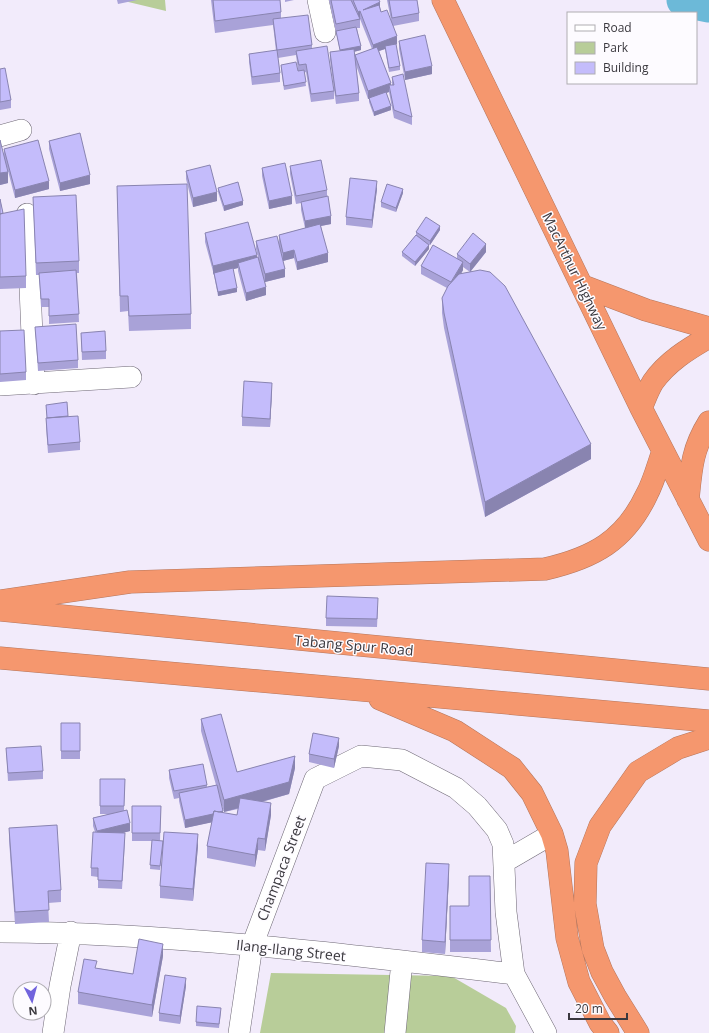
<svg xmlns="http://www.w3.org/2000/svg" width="709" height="1033" font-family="'Open Sans',sans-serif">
<rect width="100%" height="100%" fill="#f2ebfb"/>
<!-- green -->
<path fill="#b8cd99" d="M120 0H165L166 11Z
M271 973 451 976 506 1008 516 1026 515 1033H260Z"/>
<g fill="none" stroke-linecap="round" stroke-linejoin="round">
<!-- river -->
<path stroke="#6cb9d8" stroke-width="35" d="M684 0 709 5"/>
<defs>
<path id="minor" d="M318 0 325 32
M0 136 21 130
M27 214 34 384
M0 385 131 377
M504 862 552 834
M0 932C172 933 343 954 514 974L546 1033
M53 1033 60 986 71 932
M239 1033 252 946 315 779 361 756 402 760 456 788 477 806 497 830 503 844 506 912 514 974
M395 1033 402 961"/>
<path id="highway" d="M443 0 641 408 709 540
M583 286 646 310 709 328
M641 408C645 399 648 390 653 382 667 362 688 349 709 337
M688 500C691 469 692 449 709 422
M0 601 130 582 545 569C593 558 625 541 647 494 654 481 658 465 663 451
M0 610 709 679
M0 658 709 721
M380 699 455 731 512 768 532 793 552 834 557 851 567 938 579 982 600 1023 608 1033
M638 1033 615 996 602 972 593 949 585 904 586 863 600 826 638 772 678 748 709 738"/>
</defs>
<!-- minor casing -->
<use href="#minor" stroke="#6e6875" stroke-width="22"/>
<!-- highway casing -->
<use href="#highway" stroke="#b4765d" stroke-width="23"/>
<!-- minor -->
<use href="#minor" stroke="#fff" stroke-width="21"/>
<!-- highway -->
<use href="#highway" stroke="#f5976e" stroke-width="22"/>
</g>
<!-- wall -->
<path fill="#a9a2d8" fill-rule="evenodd" d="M117 0H137L118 4Z
M211 0H280L281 12V18L312 45V49L334 91V99L311 102 306 72 304 73 306 86 284 90 281 69V65L298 71 296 55 278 58 280 73V82L252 85 249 62V54L276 51 273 25 215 33Z
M285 0H294L285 2Z
M329 0H379L380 7 381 12 391 20 387 0H417L419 13V21L393 26 397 44H396L400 66V70L389 72 385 49 379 51 391 85H392V77L412 117V125L394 118 389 92 386 93 391 110 374 116 369 102V99H368L356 65 359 93V101L336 104 330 60V52L340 51ZM360 19 372 49 355 55V59L354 52 361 50 357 28H360Z
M399 41 432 74 405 80 399 49Z
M0 69 11 100V108L0 110Z
M0 140 4 156V149L49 189 15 198 7 167 8 183 0 185Z
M49 141 90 184 60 191 49 149Z
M290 166 327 190V196L331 224 321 226 328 262 297 270 294 258 283 261 285 277 265 282 266 295 246 301 238 271V268L233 269 237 292 218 296 214 275 205 242V233L257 257 263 277 256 249V241L279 243V235L305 228 301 210V203L296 204 290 174Z
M262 168 292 204 269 209 262 176Z
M186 171 217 201 193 207 186 179Z
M117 186 191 314V329L129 331 128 311 120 312Z
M218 188 243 205 224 211 218 192Z
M377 189 372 228 346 225V217Z
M403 193 396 212 381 207V202Z
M33 197 79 261V273H77L79 322 49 324V307H41L39 275H36Z
M0 199 3 213 26 276V288L0 289Z
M440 230 430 245 427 244 429 249 415 266 402 256V252L416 235V232Z
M486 252 471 271 591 459 485 517 444 328 442 313V298L447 288 421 274V266L457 258V254ZM463 267 470 272 461 274 463 270Z
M35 327 78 360V368L38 371Z
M0 331 26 372V380L0 382Z
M81 333 106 351V359L82 360Z
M272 391 270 427 242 426V417Z
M46 405 68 416 80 442V450L48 453 46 427V418H47Z
M378 606 377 627 326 626V618Z
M201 719 237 772 295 768 289 794 262 802 271 815 265 851 258 850 255 867 207 858V846L212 822 185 828 179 801V798L174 799 169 778V770L207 785V787L216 785 201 731ZM221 802 224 812 238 809 237 815 223 813Z
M61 723H80V759H61Z
M339 746 334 768 309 762V754Z
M6 748 43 771V779L8 781Z
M100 779H125L124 810 130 831 122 833 125 842 122 889 98 888V877L91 876V868L95 832 93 826V818L109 814H100Z
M132 806H161L160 841 163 845 160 870 150 869 152 841H132Z
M9 828 61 890V902L48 903 49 922 15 924 9 840Z
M198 846 193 901 160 898V886Z
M449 876 445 954 422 952V940Z
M490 876 491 952H450V906H469Z
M163 956 152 1017 78 1004V992L97 968 133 974Z
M186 986 180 1024 159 1021V1013Z
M221 1012 219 1028 196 1026V1022Z"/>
<!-- shaded-wall -->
<path fill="#8984b0" d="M380 2V11L363 10Z
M360 11V19L358 20V12Z
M397 36V44L385 49V46V49L373 53V45Z
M361 46V50L340 55V50Z
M432 66V74L405 80V72Z
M391 83V91L389 85V92L368 99V91Z
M391 106V110L374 116V112Z
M8 172V183L0 185V173Z
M90 175V184L60 191V183Z
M49 181V189L15 198V190Z
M377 181V189L372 228V220Z
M403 189V193L396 212V208Z
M217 192V201L193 207V198Z
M292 196V204L269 209V201Z
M243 201V205L224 211V206Z
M331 216V224L305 229V221Z
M440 226V230L430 245V241Z
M486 244V252L470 272V264Z
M429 245V249L415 266V262Z
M294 250V258L283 261V253Z
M328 253V262L297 270V262Z
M257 255V263H238V268L214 274V273L213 275V266Z
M463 262V270L451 291V283Z
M285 269V277L265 282V274Z
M266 287V295L246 301V293Z
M237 288V292L218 296V292Z
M272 383V391L270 427V419Z
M591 444V459L485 517V502Z
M339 738V746L334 768V759Z
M295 756V768L289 794 224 812V800Z
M271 803V815L265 851V839Z
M223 811V820L185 828V820Z
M130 823V831L97 840V831Z
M198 834V846L193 901V889Z
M258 838V850L255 867V855Z
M449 864V876L445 954V942Z
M163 944V956L152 1017V1005Z
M186 978V986L180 1024V1016Z"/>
<!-- building -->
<path fill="#c4bcfb" stroke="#8984b0" d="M213 0H280L281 12 215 21Z
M331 0H351L360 19 336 24Z
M353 0H379L380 2 363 10 379 5 381 12 387 10 397 36 373 45 360 11 358 12Z
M389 0H417L419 13 392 18Z
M308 15 312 45 277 50 273 19Z
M356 27 361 46 340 50 336 31Z
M425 35 432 66 405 72 399 41Z
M396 44 400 66 389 68 385 46Z
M327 46 334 91 311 94 306 64 299 65 296 51Z
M377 47 391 83 368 91 355 55Z
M354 49 359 93 336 96 330 52Z
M277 50 280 73 252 77 249 54Z
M296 62 298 71 304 70 306 82 284 86 281 65Z
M5 68 11 100 0 102V69Z
M403 74 412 117 394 110 389 85H394L392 77Z
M386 92 391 106 374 112 369 98Z
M80 133 90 175 60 183 49 141Z
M0 140 8 172 0 173Z
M38 140 49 181 15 190 4 149Z
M321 160 327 190 296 196 290 166Z
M285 163 292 196 269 201 262 168Z
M210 165 217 192 193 198 186 171Z
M350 178 377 181 372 220 346 217Z
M238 182 243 201 224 206 218 188Z
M187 184 191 314 129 316 128 296H120L117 186Z
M387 184 403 189 396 208 381 202Z
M76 195 79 261 36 263 33 197Z
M328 196 331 216 305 221 301 202Z
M0 199 3 213 0 214Z
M24 209 26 276 0 277V214Z
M426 217 440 226 430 241 416 232Z
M248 222 257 255 213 266 205 233Z
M320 224 328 253 297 262 294 250 283 253 279 235Z
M473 233 486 244 470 264 457 254Z
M416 235 429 245 415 262 402 252Z
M277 236 285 269 265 274 256 241Z
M433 245 463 262 451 282 421 266Z
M258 257 266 287 246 293 238 263Z
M233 268 237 288 218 292 214 273Z
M76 270 79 314 49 316V299H41L39 273Z
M480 270 490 272 505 286 591 444 485 502 444 313 442 298 448 286 459 274Z
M76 324 78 360 38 363 35 327Z
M24 330 26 372 0 374V331Z
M105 331 106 351 82 352 81 333Z
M244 381 272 383 270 419 242 417Z
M67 402 68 416 47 418 46 405Z
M78 416 80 442 48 445 46 418Z
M327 596 378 598 377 619 326 618Z
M221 714 237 772 295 756 289 782 224 800 201 719Z
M61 723H80V751H61Z
M313 733 339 738 334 759 309 754Z
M41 746 43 771 8 773 6 748Z
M203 764 207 785 174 791 169 770Z
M100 779H125L124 806H100Z
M217 785 223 811 219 812 214 811 213 814 185 820 179 793Z
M240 798 271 803 265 839 258 838 255 855 207 846 214 811 237 815Z
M132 806H161L160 833H132Z
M127 810 130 823 97 831 93 818Z
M57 825 61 890 48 891 49 910 15 912 9 828Z
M93 832 125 833 122 881 98 880V868H91Z
M164 832 198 834 193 889 160 886Z
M152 840 163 841 160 866 150 865Z
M426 863 449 864 445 942 422 940Z
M469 876H490L491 940H450V906H469Z
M139 939 163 944 152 1005 78 992 84 959 97 961 95 968 133 974Z
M165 975 186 978 180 1016 159 1013Z
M197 1006 221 1008 219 1024 196 1022Z"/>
<g text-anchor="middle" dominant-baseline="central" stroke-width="3" stroke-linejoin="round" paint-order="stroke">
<!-- street labels -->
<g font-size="14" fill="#3a383e" stroke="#fdfbff">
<text transform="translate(575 271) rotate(64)">MacArthur Highway</text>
<text transform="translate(354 645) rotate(5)">Tabang Spur Road</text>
<text transform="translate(281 868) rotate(-69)">Champaca Street</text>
<text transform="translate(291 950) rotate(6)">Ilang-Ilang Street</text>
</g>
</g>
<!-- legend -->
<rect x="567" y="12" width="130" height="72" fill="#fdfbff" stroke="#afadb2"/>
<rect x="575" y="25" width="20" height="6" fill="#ffffff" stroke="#afadb2"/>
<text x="603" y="32" font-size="12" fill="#3a383e">Road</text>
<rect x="575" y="42" width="20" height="12" fill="#b8cd99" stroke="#afadb2"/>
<text x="603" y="52" font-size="12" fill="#3a383e">Park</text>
<rect x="575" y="62" width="20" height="12" fill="#c4bcfb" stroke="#afadb2"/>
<text x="603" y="72" font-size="12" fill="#3a383e">Building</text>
<!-- north arrow -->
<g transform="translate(32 1001) rotate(174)"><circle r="19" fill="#fdfbff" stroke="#afadb2"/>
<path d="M0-3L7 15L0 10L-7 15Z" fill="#7163dd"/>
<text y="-6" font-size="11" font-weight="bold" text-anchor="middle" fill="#3a383e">N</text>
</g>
<!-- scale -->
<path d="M569 1013v6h58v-6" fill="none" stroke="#3a383e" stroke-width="2"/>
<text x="575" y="1013" font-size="12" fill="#3a383e" stroke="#fdfbff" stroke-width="3" paint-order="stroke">20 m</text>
</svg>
